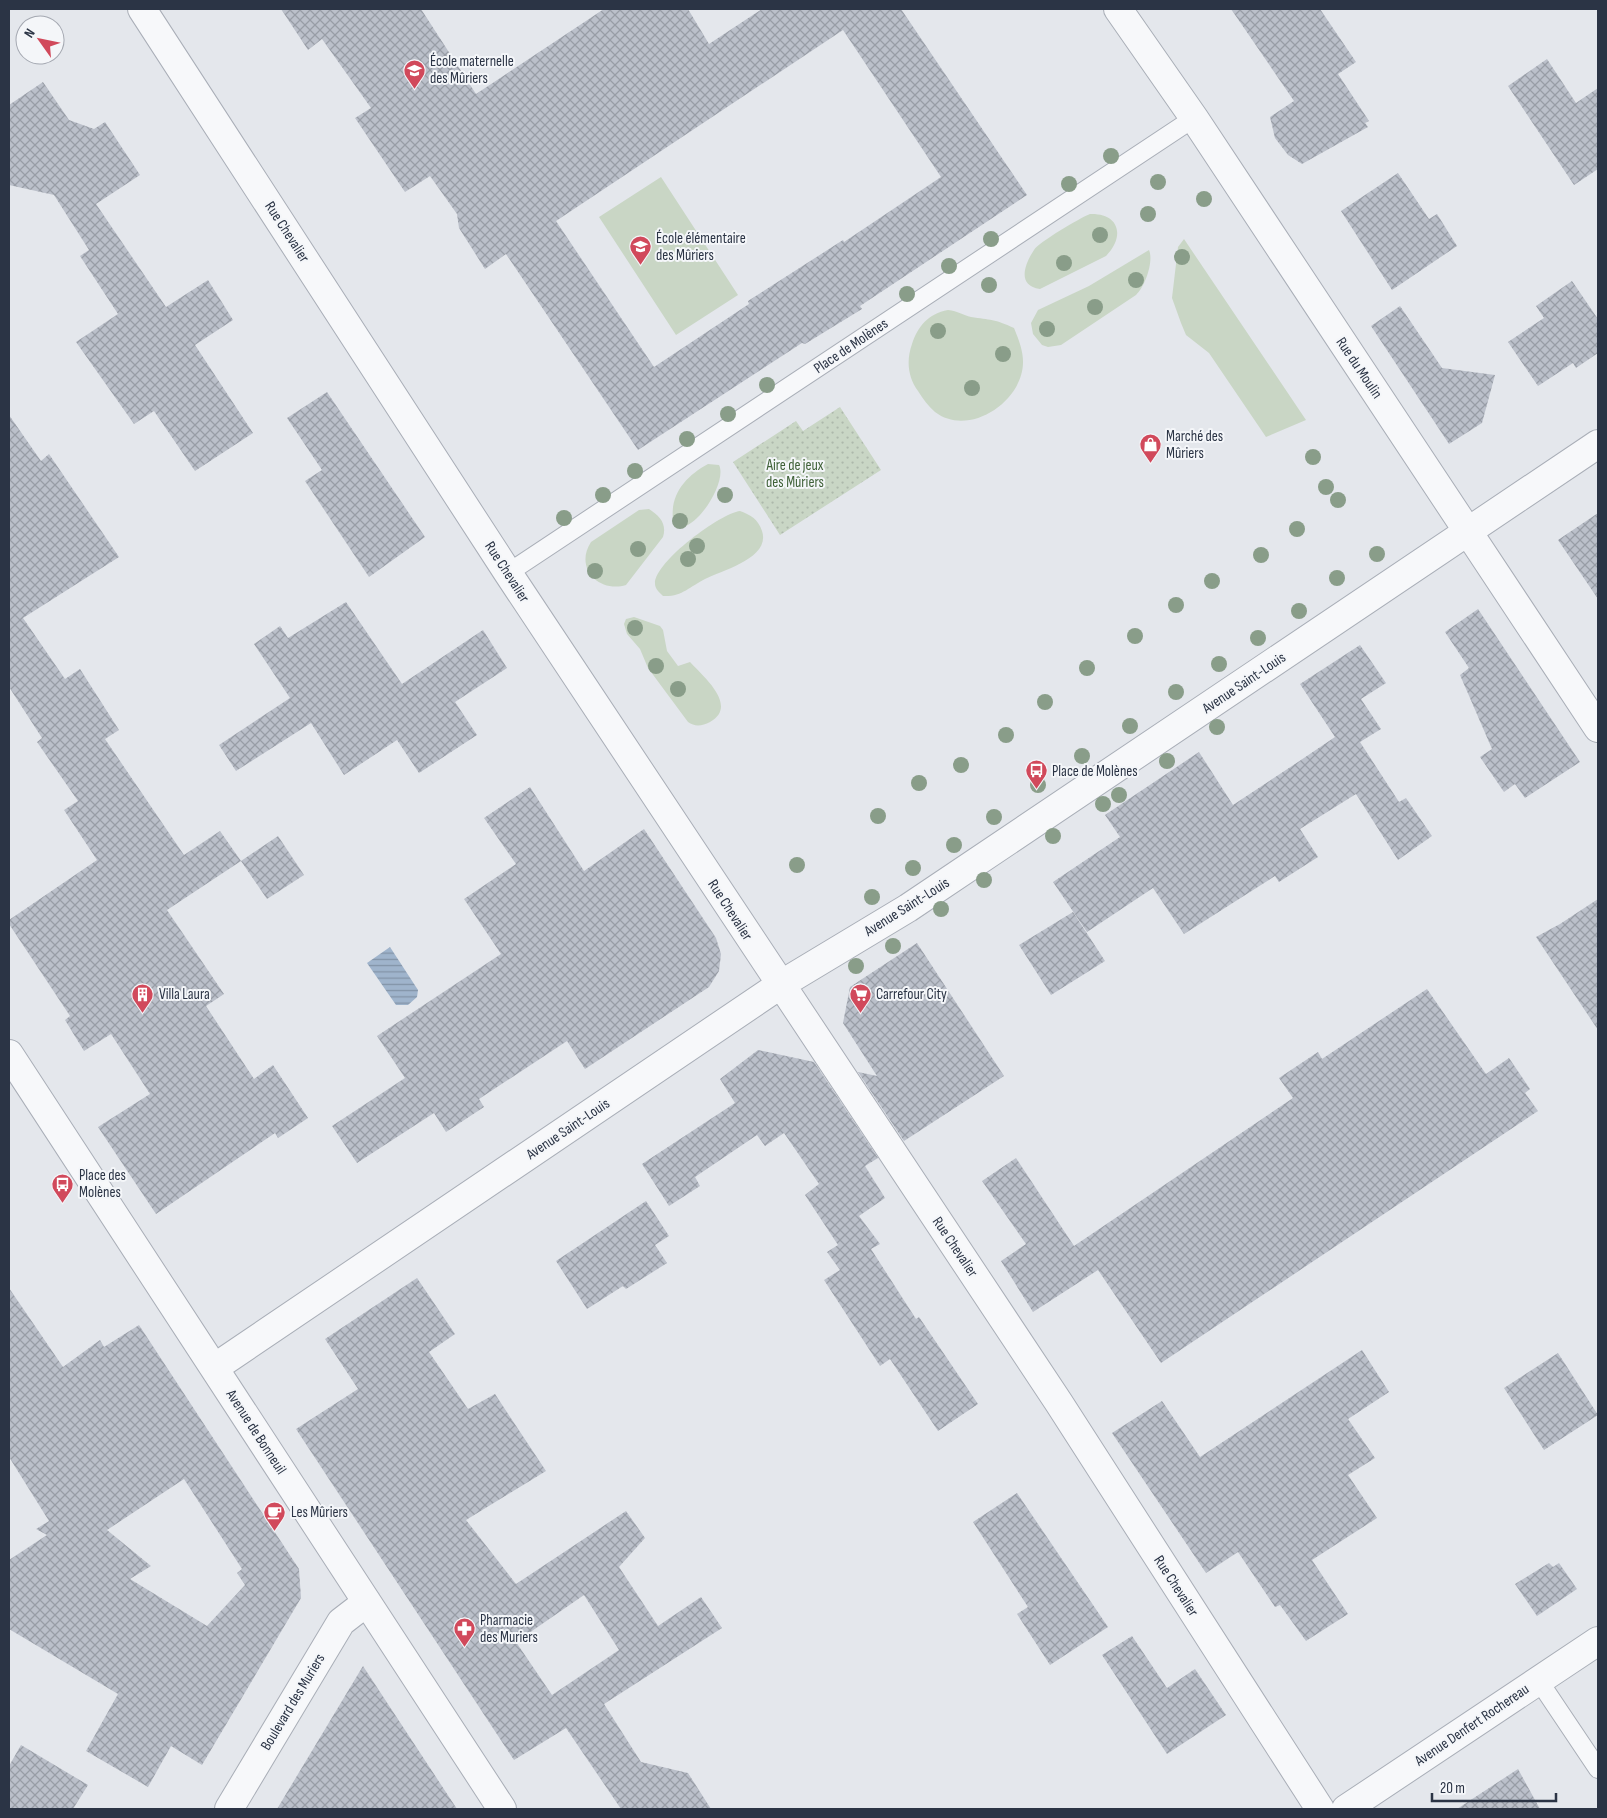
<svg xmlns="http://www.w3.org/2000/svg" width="1607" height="1818" font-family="'Sofia Sans Condensed',sans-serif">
<defs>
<pattern id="park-dots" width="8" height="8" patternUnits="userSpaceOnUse" patternTransform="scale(1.25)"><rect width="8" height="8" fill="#c9d6c5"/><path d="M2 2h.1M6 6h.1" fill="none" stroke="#adb8ab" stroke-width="1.8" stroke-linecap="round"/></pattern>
<pattern id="water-rules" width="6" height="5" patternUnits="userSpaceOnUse" patternTransform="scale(1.25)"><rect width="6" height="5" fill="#9fb4cc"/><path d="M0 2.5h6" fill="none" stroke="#8293a7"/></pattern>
<pattern id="building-cross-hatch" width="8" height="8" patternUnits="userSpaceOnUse" patternTransform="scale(1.25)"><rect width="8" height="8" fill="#bbc0ca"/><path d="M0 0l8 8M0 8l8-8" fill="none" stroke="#989da6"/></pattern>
</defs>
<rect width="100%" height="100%" fill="#e4e7ec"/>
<!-- grass -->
<path fill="#c9d6c5" d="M661 177 738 295 676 335 599 217Z
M1090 214C1120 213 1125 237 1106 256L1040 289C1017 286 1024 265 1034 250 1039 242 1080 218 1090 214Z
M1184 239 1306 420 1266 437 1209 353 1186 335 1181 323 1172 298 1178 247Z
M1149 250C1154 261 1145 287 1136 295L1061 345 1048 347 1042 345 1033 334 1031 323 1038 310 1089 286Z
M948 310C958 311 963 315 971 317 990 320 995 319 1014 328 1018 338 1023 350 1023 361 1024 401 969 438 935 412 928 406 923 399 918 391 908 377 906 361 912 344 918 326 928 314 948 310Z
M708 464 719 465C727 480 701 524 682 527L673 520C670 494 686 476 708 464Z
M649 509C660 516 667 524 663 537L626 585C599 593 574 568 591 542L639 510Z
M740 511C751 515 758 519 762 531 771 558 723 570 705 579 689 587 682 597 663 596 660 593 655 589 655 584 654 562 721 513 740 511Z
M634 617 660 626 663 630 667 651 678 666 690 662C703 676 739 706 710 722 702 726 695 727 688 722L648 668 640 649 627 634 624 624 626 619Z"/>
<!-- park -->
<path fill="url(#park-dots)" d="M840 407 881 470 780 535 733 462 796 421 803 431Z"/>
<!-- water -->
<path fill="url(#water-rules)" d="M390 947 418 990 417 997 408 1005H396L367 963Z"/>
<!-- building -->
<path fill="url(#building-cross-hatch)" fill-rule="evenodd" d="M281 9H421L476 94 604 9H688L709 44 762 9H901L1027 195 860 306 862 309 805 344 802 343 638 450 506 254 485 269 459 228 457 214 430 176 405 192 355 118 371 108 322 39 308 50ZM843 30 941 177 844 242 843 240 748 301 749 304 654 367 556 221Z
M1231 9H1320L1356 62 1338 74 1369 121 1365 123 1368 127 1302 164 1288 155 1275 138 1270 117 1294 101Z
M1547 59 1576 103 1598 88V169L1574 185 1508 86Z
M43 82 69 120 94 129 105 122 140 175 96 204 166 307 208 280 233 320 195 345 253 433 195 471 154 411 134 424 76 342 118 314 80 256 89 250 54 195 9 185V105Z
M1398 173 1429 219 1437 214 1457 246 1392 290 1341 211Z
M1572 281 1598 319V353L1576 368 1573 363 1538 386 1508 342 1544 318 1536 306Z
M1400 306 1442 368 1495 375 1482 423 1449 444 1371 326Z
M327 392 425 537 369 577 305 481 322 470 287 418Z
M9 415 41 461 49 454 119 557 23 618 65 679 80 669 119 730 105 739 184 855 220 831 241 861 167 910 224 994 206 1006 254 1079 273 1065 308 1118 278 1138 275 1133 156 1214 98 1127 150 1094 111 1034 84 1051 65 1020 70 1016 9 924V920L97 860 64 810 78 801 37 742 42 738 9 687Z
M1598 513V599L1558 540Z
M346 602 402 684 483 630 507 668 455 702 477 735 419 773 397 740 344 775 311 723 236 771 219 745 290 698 254 644 280 626 288 638Z
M1478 609 1580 762 1525 798 1515 784 1504 792 1480 757 1492 749 1460 675 1469 668 1445 632Z
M1360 645 1386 683 1361 699 1381 729 1360 742 1399 802 1406 798 1432 836 1398 860 1356 794 1300 829 1318 857 1279 882 1275 876 1184 934 1153 888 1087 932 1053 882 1120 837 1105 815 1199 752 1233 805 1298 762 1335 737 1300 684Z
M530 787 584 871 644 829 716 938 721 954 719 971 709 987 585 1069 567 1041 479 1099 484 1107 446 1132 434 1113 357 1163 332 1126 405 1078 377 1036 501 954 464 899 516 864 484 818Z
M278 836 304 875 267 899 241 861Z
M1598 899V1030L1536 937 1560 924Z
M1073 912 1105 961 1051 995 1019 945Z
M917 943 1004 1076 904 1141 858 1072 877 1076 843 1023 850 987Z
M1427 989 1486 1074 1509 1058 1530 1089 1525 1093 1538 1111 1161 1363 1098 1270 1033 1312 1001 1261 1026 1244 982 1181 1016 1158 1074 1246 1293 1098 1279 1078 1318 1052 1322 1059Z
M758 1050 814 1062 878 1158 865 1166 885 1198 859 1216 880 1244 871 1249 916 1319 919 1317 978 1404 938 1431 890 1359 880 1366 824 1280 840 1270 827 1252 838 1245 805 1195 819 1184 784 1133 765 1146 757 1135 695 1177 700 1186 669 1206 642 1164 735 1103 720 1079Z
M646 1201 669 1236 655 1245 667 1263 626 1289 623 1286 587 1309 556 1261Z
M417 1278 455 1334 429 1352 468 1409 495 1394 546 1471 466 1520 516 1584 626 1511 645 1538 619 1567 658 1626 701 1597 722 1628 604 1704 641 1762 688 1773 711 1809H621L566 1728 514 1760 296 1429 358 1389 325 1339ZM584 1595 619 1650 552 1695 516 1642Z
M9 1288 63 1367 100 1340 104 1347 139 1325 299 1569 301 1598 202 1765 171 1746 148 1787 86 1751 118 1694 9 1629V1560L47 1535 36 1529 49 1521 9 1457ZM184 1479 242 1569 237 1573 245 1585 207 1626 130 1579 151 1566 107 1530Z
M1362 1350 1389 1392 1348 1419 1375 1458 1348 1475 1377 1518 1312 1560 1348 1614 1306 1641 1280 1605 1275 1607 1238 1552 1206 1573 1112 1433 1162 1401 1200 1457Z
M1558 1353 1598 1415 1544 1450 1504 1388Z
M1017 1493 1108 1627 1050 1665 1017 1614 1028 1607 973 1522Z
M1549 1563 1553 1567 1559 1563 1577 1589 1537 1616 1515 1584Z
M1132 1636 1167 1688 1195 1669 1226 1715 1167 1754 1102 1655Z
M363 1666 384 1698 457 1809H277Z
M21 1745 88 1785 73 1809H9V1766Z
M1518 1769 1540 1809H1457Z"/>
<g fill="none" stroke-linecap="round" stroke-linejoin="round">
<defs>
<path id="lane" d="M508 573 1194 118
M1539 1681 1598 1769"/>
<path id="street" d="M142 9 508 573 1059 1403 1320 1809
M1118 9 1194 118 1598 728
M9 1054 502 1809
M214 1368 780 985 908 908 1598 444
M229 1809 341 1622 367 1602
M1346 1809 1598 1641"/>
</defs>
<!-- lane casing -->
<use href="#lane" stroke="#a9aeb7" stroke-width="20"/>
<!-- street casing -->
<use href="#street" stroke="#a9aeb7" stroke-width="30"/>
<!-- lane -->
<use href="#lane" stroke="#f7f8fa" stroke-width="18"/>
<!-- street -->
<use href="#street" stroke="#f7f8fa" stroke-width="28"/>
</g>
<!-- trees -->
<g fill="#899d89">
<circle cx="1111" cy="156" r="8"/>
<circle cx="1158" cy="182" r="8"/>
<circle cx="1069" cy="184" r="8"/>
<circle cx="1204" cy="199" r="8"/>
<circle cx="1148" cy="214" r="8"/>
<circle cx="1100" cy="235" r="8"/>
<circle cx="991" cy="239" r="8"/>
<circle cx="1182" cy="257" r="8"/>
<circle cx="1064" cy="263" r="8"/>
<circle cx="949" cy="266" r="8"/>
<circle cx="1136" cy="280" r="8"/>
<circle cx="989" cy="285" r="8"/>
<circle cx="907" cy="294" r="8"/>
<circle cx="1095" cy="307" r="8"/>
<circle cx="1047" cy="329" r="8"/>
<circle cx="938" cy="331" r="8"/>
<circle cx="1003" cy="354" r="8"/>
<circle cx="767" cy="385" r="8"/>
<circle cx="972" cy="388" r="8"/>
<circle cx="728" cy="414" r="8"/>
<circle cx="687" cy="439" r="8"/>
<circle cx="1313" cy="457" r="8"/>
<circle cx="635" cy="471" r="8"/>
<circle cx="1326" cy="487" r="8"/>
<circle cx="603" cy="495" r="8"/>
<circle cx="725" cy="495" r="8"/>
<circle cx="1338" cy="500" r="8"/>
<circle cx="564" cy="518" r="8"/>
<circle cx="680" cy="521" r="8"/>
<circle cx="1297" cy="529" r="8"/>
<circle cx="697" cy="546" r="8"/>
<circle cx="638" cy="549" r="8"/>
<circle cx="1377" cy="554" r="8"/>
<circle cx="1261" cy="555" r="8"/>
<circle cx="688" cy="559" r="8"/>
<circle cx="595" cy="571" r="8"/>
<circle cx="1337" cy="578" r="8"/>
<circle cx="1212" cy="581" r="8"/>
<circle cx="1176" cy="605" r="8"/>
<circle cx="1299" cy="611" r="8"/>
<circle cx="635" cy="628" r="8"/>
<circle cx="1135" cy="636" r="8"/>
<circle cx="1258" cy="638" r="8"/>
<circle cx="1219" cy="664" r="8"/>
<circle cx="656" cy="666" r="8"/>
<circle cx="1087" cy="668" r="8"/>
<circle cx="678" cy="689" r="8"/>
<circle cx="1176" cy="692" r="8"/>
<circle cx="1045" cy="702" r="8"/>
<circle cx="1130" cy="726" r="8"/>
<circle cx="1217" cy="727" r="8"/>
<circle cx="1006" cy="735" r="8"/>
<circle cx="1082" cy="756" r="8"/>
<circle cx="1167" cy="761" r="8"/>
<circle cx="961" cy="765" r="8"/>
<circle cx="919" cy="783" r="8"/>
<circle cx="1038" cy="785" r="8"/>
<circle cx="1119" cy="795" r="8"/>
<circle cx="1103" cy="804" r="8"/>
<circle cx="878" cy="816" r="8"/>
<circle cx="994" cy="817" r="8"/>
<circle cx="1053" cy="836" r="8"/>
<circle cx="954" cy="845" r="8"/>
<circle cx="797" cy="865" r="8"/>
<circle cx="913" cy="868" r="8"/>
<circle cx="984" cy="880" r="8"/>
<circle cx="872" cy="897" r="8"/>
<circle cx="941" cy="909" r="8"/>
<circle cx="893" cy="946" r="8"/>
<circle cx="856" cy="966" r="8"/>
</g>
<!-- icons -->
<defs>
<symbol id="school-pin" viewBox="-11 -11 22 30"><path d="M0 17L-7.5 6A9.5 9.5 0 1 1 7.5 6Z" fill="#d1495b" stroke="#f4f6f9"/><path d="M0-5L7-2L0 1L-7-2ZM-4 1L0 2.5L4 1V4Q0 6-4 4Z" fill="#fff"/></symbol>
<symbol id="shop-pin" viewBox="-11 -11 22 30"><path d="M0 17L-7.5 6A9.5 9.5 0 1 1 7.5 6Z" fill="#d1495b" stroke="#f4f6f9"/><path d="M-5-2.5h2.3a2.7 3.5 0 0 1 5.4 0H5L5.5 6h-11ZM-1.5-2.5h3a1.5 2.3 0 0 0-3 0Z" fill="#fff"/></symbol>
<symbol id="bus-pin" viewBox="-11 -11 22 30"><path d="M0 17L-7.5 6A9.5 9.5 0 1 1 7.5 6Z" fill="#d1495b" stroke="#f4f6f9"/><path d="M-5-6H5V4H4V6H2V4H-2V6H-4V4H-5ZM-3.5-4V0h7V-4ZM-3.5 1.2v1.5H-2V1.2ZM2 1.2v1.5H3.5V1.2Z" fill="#fff"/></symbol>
<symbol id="building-pin" viewBox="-11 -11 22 30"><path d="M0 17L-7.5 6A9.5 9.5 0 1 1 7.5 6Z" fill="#d1495b" stroke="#f4f6f9"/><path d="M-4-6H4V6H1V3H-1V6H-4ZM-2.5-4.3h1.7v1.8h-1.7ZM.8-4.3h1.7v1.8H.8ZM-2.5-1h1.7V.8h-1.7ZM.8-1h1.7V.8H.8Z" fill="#fff"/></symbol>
<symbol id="supermarket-pin" viewBox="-11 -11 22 30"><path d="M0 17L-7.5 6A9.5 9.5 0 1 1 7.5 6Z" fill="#d1495b" stroke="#f4f6f9"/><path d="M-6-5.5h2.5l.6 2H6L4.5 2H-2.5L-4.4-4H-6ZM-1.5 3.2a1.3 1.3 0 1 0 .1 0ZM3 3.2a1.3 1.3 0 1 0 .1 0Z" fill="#fff"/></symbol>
<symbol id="cafe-pin" viewBox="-11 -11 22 30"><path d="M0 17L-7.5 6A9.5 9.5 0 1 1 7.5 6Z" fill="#d1495b" stroke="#f4f6f9"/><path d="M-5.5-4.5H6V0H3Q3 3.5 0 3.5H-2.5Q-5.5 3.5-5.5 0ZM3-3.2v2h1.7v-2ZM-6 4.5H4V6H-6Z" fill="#fff"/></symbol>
<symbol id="pharmacy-pin" viewBox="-11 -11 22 30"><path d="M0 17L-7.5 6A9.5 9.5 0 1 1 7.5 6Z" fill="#d1495b" stroke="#f4f6f9"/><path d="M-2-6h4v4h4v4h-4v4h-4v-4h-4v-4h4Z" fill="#fff"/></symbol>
</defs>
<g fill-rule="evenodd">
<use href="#school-pin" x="402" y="58" width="25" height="34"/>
<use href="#school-pin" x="628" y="234" width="25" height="34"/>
<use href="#shop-pin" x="1138" y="432" width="25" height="34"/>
<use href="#bus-pin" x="1024" y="758" width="25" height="34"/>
<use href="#building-pin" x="130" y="982" width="25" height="34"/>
<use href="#supermarket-pin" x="848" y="982" width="25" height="34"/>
<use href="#bus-pin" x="50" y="1172" width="25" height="34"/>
<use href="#cafe-pin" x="262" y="1500" width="25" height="34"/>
<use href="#pharmacy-pin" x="452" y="1616" width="25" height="34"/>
</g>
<g text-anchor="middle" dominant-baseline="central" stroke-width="4" stroke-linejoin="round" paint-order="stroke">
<!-- poi labels -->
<g font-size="15" fill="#2b3445" stroke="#f4f6f9" text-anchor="start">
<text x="430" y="61">École maternelle<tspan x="430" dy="17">des Mûriers</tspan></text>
<text x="656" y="238">École élémentaire<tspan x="656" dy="17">des Mûriers</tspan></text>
<text x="1166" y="436">Marché des<tspan x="1166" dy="17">Mûriers</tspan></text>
<text x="1052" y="771">Place de Molènes</text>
<text x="159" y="994">Villa Laura</text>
<text x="876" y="994">Carrefour City</text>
<text x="79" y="1175">Place des<tspan x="79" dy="17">Molènes</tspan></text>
<text x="291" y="1512">Les Mûriers</text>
<text x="480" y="1620">Pharmacie<tspan x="480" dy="17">des Muriers</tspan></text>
</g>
<!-- street labels -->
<g font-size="15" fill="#2b3445" stroke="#f4f6f9">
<text transform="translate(287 232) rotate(57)">Rue Chevalier</text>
<text transform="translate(851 346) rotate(-34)">Place de Molènes</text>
<text transform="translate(1359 368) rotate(56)">Rue du Moulin</text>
<text transform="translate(507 572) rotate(57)">Rue Chevalier</text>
<text transform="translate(1244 683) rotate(-34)">Avenue Saint-Louis</text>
<text transform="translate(907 907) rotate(-32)">Avenue Saint-Louis</text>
<text transform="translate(730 910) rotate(57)">Rue Chevalier</text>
<text transform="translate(568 1129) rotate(-34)">Avenue Saint-Louis</text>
<text transform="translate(955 1247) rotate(56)">Rue Chevalier</text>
<text transform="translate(256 1432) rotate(57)">Avenue de Bonneuil</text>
<text transform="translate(1176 1586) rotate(57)">Rue Chevalier</text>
<text transform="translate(293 1702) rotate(-59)">Boulevard des Muriers</text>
<text transform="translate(1472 1725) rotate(-34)">Avenue Denfert Rochereau</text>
</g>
<!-- park labels -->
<g font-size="15" fill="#3f6138" stroke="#f4f6f9">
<text x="795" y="465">Aire de jeux<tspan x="795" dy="17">des Mûriers</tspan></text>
</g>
</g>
<!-- border -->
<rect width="1607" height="1818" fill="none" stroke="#2b3445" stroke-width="20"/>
<!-- north arrow -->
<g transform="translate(40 40) rotate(303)"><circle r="24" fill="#f4f6f9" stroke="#a4a8b1"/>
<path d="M0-4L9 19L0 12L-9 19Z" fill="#d1495b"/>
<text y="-8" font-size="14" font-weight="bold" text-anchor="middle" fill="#2b3445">N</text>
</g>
<!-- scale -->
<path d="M1432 1793v8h124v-8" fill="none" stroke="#2b3445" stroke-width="2.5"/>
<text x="1440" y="1793" font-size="15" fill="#2b3445" stroke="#f4f6f9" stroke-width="4" paint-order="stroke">20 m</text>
</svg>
